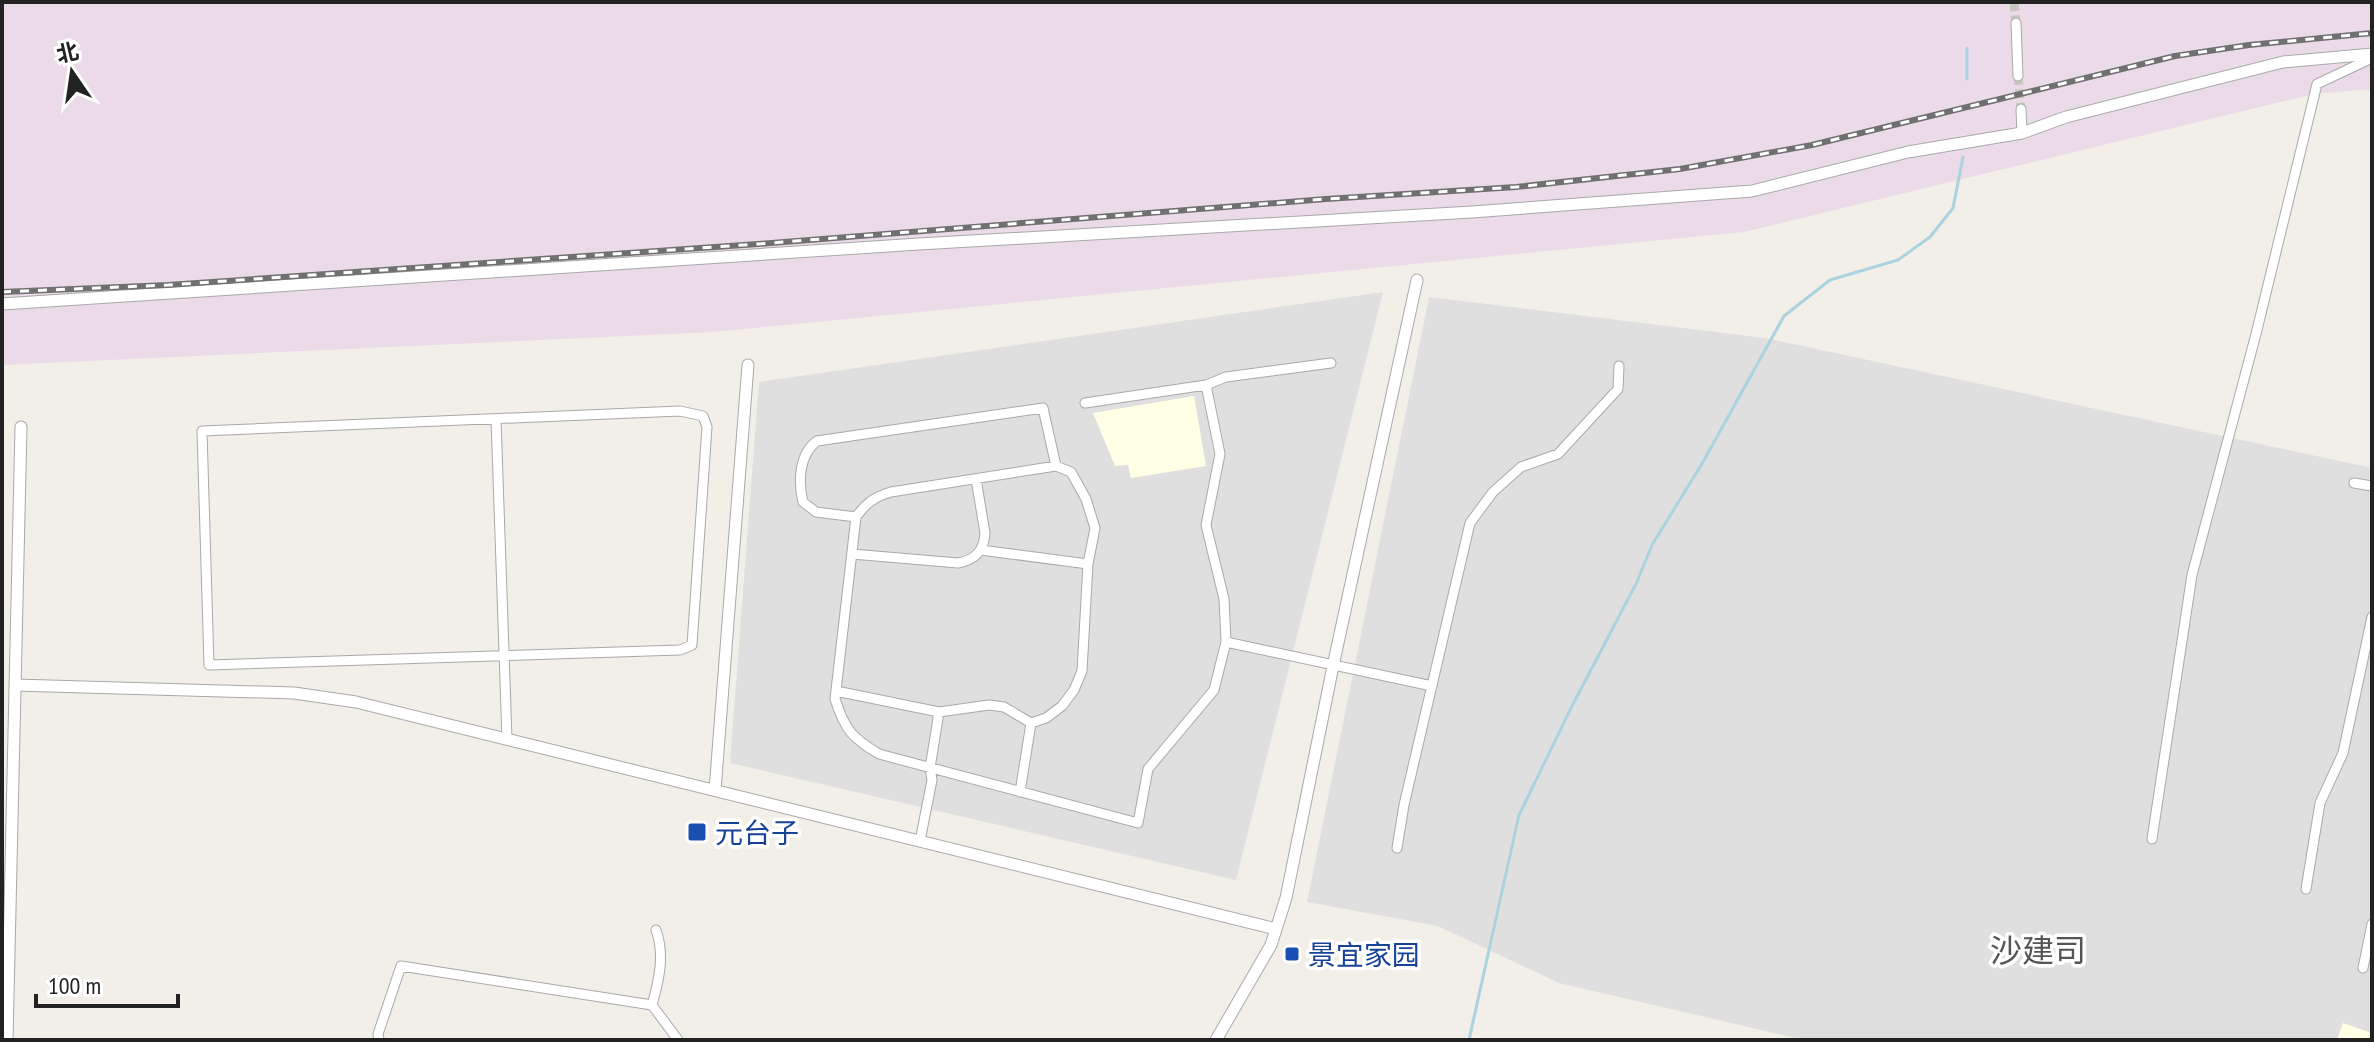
<svg xmlns="http://www.w3.org/2000/svg" width="2374" height="1042" font-family="'PT Sans Narrow','Noto Sans SC',sans-serif">
<rect width="100%" height="100%" fill="#f2efe9"/>
<!-- residential -->
<path fill="#e0dfdf" d="M1383 292 1236 880 730 763 759 382Z
M1429 297 1765 338 2372 468V1040H1804L1559 983 1438 926 1307 902Z"/>
<!-- education -->
<path fill="#ffffe5" d="M1194 396 1206 466 1131 478 1128 465 1115 466 1093 413Z
M2343 1023 2372 1033V1040H2337Z"/>
<!-- railway -->
<path fill="#ebdbe8" d="M2 2H2372V89L2314 94 1744 232 713 332 2 365Z"/>
<g fill="none" stroke-linecap="round" stroke-linejoin="round">
<!-- stream -->
<path stroke="#aad3df" stroke-width="3" d="M1967 48V79
M1469 1040 1519 815 1572 706 1636 584 1652 545 1703 462 1784 316 1830 280 1898 260 1930 237 1953 208 1963 157"/>
<!-- minor-tunnel -->
<path stroke="#c8c6c1" stroke-width="9" stroke-dasharray="9 4.5" stroke-linecap="butt" d="M2014 2 2016 23
M2018 76 2021 109"/>
<defs>
<path id="minor" d="M2016 23 2018 76
M2021 109 2022 133
M1085 403 1206 385 1226 377 1331 363
M680 411 703 416 707 427 692 645 680 650 209 665 202 431Z
M496 419 507 739
M2354 483 2372 486
M856 517 816 512 803 502C798 482 799 454 817 441L1043 408 1056 466
M981 550 1088 564
M852 554 958 563C975 560 984 551 985 533L976 479
M1226 642 1432 686
M836 691 939 712 989 705 1004 707 1031 723
M1031 723 1046 718 1062 706 1074 690 1082 671 1088 564 1095 528 1086 499 1071 472 1056 466 891 492C874 497 866 503 856 517L835 699C845 730 852 738 879 754L1138 823 1148 769 1214 690 1226 642 1224 599 1206 525 1220 454 1206 385
M1020 792 1031 723
M2152 839 2192 575 2256 334 2317 84 2372 58
M920 841 932 780 930 768 939 712
M1397 848 1404 805 1470 523 1493 492 1521 467 1558 454 1618 389 1619 366
M2306 889 2320 803 2343 753 2372 617
M2363 968 2372 924
M652 1005C659 980 665 955 656 930
M379 1040 378 1034 401 966 652 1005 678 1040"/>
<path id="tertiary" d="M2 304 919 244 1472 212 1752 191 1908 152 2022 133 2066 117 2283 62 2372 54
M15 685 294 693 356 702 1276 929
M715 790 748 365
M7 1040 21 427
M1216 1040 1271 945 1286 898 1333 666 1417 280"/>
</defs>
<!-- minor casing -->
<use href="#minor" stroke="#a9a9a9" stroke-width="11"/>
<!-- tertiary casing -->
<use href="#tertiary" stroke="#a9a9a9" stroke-width="13"/>
<!-- minor -->
<use href="#minor" stroke="#fff" stroke-width="9"/>
<!-- tertiary -->
<use href="#tertiary" stroke="#fff" stroke-width="11"/>
<defs>
<path id="rail" d="M2 292 168 285 758 244 1326 199 1516 187 1680 169 1812 145 2175 56 2249 45 2372 33"/>
</defs>
<!-- rail casing -->
<use href="#rail" stroke="#707070" stroke-width="6"/>
<!-- rail -->
<use href="#rail" stroke="#fff" stroke-width="3" stroke-dasharray="9" stroke-linecap="butt"/>
</g>
<!-- markers -->
<g fill="#1a4fb4" stroke="#fff" stroke-width="3">
<rect x="687" y="822" width="20" height="20" rx="4"/>
<rect x="1284" y="946" width="16" height="16" rx="4"/>
</g>
<g text-anchor="middle" dominant-baseline="central" stroke-width="7" stroke-linejoin="round" paint-order="stroke">
<!-- transit labels -->
<g font-size="28" fill="#164399" stroke="#fff" text-anchor="start">
<text x="715" y="832">元台子</text>
<text x="1308" y="954">景宜家园</text>
</g>
<!-- quarter labels -->
<g font-size="32" fill="#555" stroke="#fff">
<text x="2038" y="950">沙建司</text>
</g>
</g>
<!-- border -->
<rect width="2374" height="1042" fill="none" stroke="#222222" stroke-width="8"/>
<!-- north arrow -->
<g transform="translate(72 72) rotate(347)" stroke="#ffffff" stroke-width="6" paint-order="stroke">
<path d="M0-6L14 30L0 20L-14 30Z" fill="#222222"/>
<text y="-12" font-size="22" font-weight="bold" text-anchor="middle" fill="#222222">北</text>
</g>
<!-- scale -->
<path d="M36 994v12h142v-12" fill="none" stroke="#222222" stroke-width="4"/>
<text x="48" y="994" font-size="24" fill="#222222" stroke="#ffffff" stroke-width="6" paint-order="stroke">100 m</text>
</svg>
